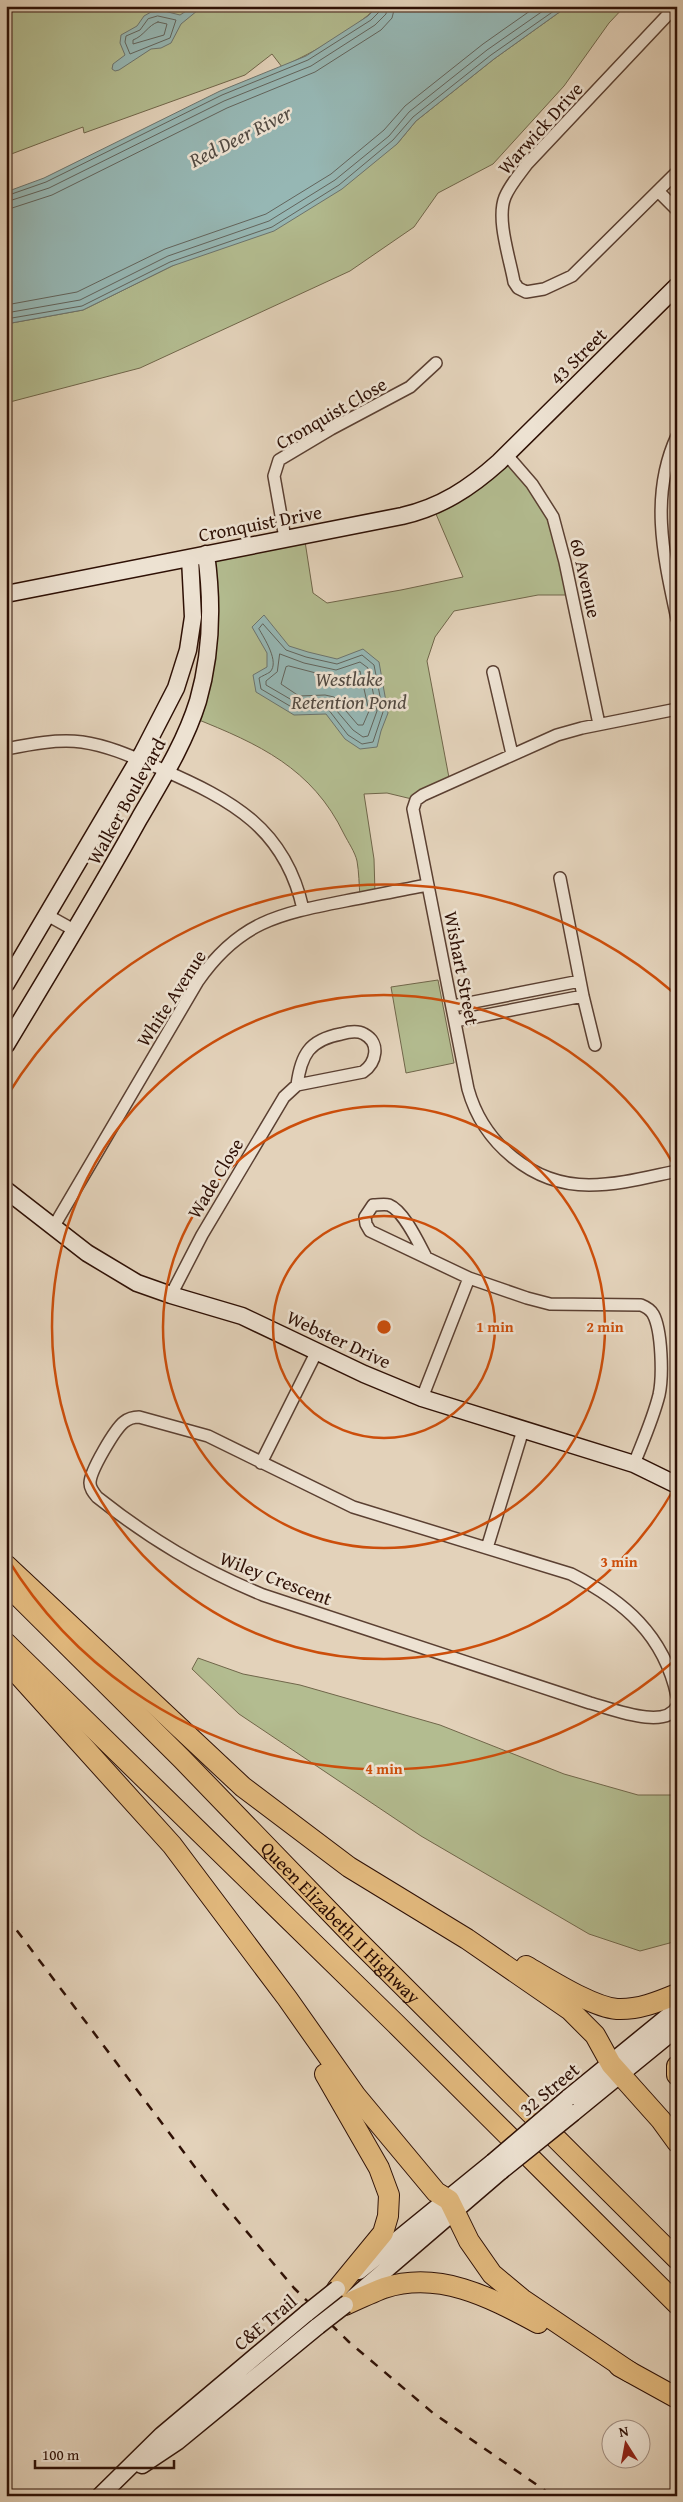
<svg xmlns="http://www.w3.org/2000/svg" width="683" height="2502" font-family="'Gentium Book Plus',serif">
<rect width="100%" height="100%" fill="#e3d2ba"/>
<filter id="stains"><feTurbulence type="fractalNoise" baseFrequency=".004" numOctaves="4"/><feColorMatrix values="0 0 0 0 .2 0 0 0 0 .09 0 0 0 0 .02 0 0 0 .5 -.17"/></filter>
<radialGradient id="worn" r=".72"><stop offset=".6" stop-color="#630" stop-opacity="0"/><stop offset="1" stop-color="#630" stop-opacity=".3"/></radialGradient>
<!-- green -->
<path fill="#b3bc90" stroke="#70664a" d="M6 6H378C352 32 315 51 282 67L272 54 245 75 84 133 83 127 6 156Z
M568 6H625L609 23 564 86 493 164 438 193 414 227 350 271 140 368 6 403V324L83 310 172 266 397 144 416 121 494 59Z
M506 454 553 517 572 595H538L454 611 435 637 427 661 450 783 416 800 387 793 364 794 374 859 375 893 360 896C359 885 359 872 357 861 355 852 348 842 344 834 312 768 259 744 194 718L201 703 206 554 304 535 313 593 327 603 401 590 463 577 433 507Z
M438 980 454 1063 406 1073 391 987Z
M198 1658 243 1674 300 1685 440 1725 564 1774 638 1795H677V1941L640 1951 589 1934 421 1836 239 1714 192 1669Z"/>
<!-- water -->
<path fill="#96b7b4" stroke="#6c746e" d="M194 6H203L181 24 171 43 161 48 151 49 119 70 115 71 112 69 113 64 125 55 120 43 121 35 137 26 144 16 151 12 164 11 180 15Z
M378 6H568L494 59 416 121 397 144 342 189 274 231 172 266 83 310 6 324V192L44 178 220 91 306 56 368 16Z
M264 615 289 646 308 652 337 659 363 649 379 662 388 713 381 731 377 747 360 749 345 739 326 714 294 715 256 692 253 675 267 667V653L252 627Z"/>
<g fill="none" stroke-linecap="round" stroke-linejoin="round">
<!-- shore -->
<path stroke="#62645c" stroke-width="1" d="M158 16 176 20 170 38 130 54 125 42 126 36 140 30 148 19Z
M158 22 167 24 164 35 133 44V40C144 36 148 25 158 22Z
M6 196 46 182 222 95 308 60 371 20 380 11 381 6
M6 202 49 188 224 101 311 66 375 25 386 14 387 6
M6 210 52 195 227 108 315 72 381 30 392 18 395 6
M6 305 77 292 165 249 266 214 331 174 384 130 405 106 483 44 537 6
M6 313 80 300 168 256 269 221 335 180 389 136 409 112 487 50 550 6
M6 319 82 306 170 262 272 227 339 185 393 140 413 117 491 55 561 6
M263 624 286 650 306 657 337 664 362 655 374 665 383 712 373 742 362 744 348 735 328 709H295L261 689 259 678C262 676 267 674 270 672 280 662 264 638 259 629Z
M280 654 304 663 336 670 360 662 368 668 377 711 368 736 363 737 353 730 331 704 297 703 266 685V681L277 672Z
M289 666 335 678 360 671 369 711 363 725H358L334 697 325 695 299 696 281 684 286 667Z"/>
<defs>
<path id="street" d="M676 6 527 164C519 175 510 185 505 197 496 219 510 259 514 282L518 288 526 292 544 289 572 276 677 172
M658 191 677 210
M677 436C649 496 664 558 677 619
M506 454 532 484 553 517 565 562 599 724
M285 538 274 476 279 460 331 429 410 387 436 363
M493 672 512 754
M677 709 582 728 557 735 423 795 416 800 413 809 468 1089C483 1143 532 1185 589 1185 619 1185 648 1177 677 1171
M6 749C31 744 57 739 82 742 110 746 135 758 161 769 232 800 285 828 303 909
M560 878 583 996 595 1045
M47 915 74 930
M453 1006 580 981
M455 1021 583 996
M54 1226 198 981C239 922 278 914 345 901 372 896 400 890 428 885
M426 1257C419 1244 404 1211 389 1205 385 1204 378 1205 373 1205L365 1217 366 1224 370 1231 469 1278 527 1298 550 1304 641 1305C646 1307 650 1309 653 1314 662 1330 663 1377 659 1395 653 1419 643 1441 634 1464
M171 1295 202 1235 284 1097 297 1085 363 1072C376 1063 381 1043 364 1034 357 1030 348 1032 341 1034 309 1040 301 1055 297 1085
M422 1398 469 1278
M261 1463 317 1351
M487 1548 523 1430
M677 1696C664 1635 624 1601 571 1574L353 1507 208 1436 139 1417C134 1417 129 1418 124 1422 115 1429 90 1471 90 1483 90 1488 93 1492 97 1497 150 1539 200 1569 263 1595L590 1703C610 1708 666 1731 677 1706"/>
<path id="secondary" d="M6 594 402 516C441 507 470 488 499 462L677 286
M6 984 143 752 176 688 188 650 193 617 190 558
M6 1045C51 970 97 895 139 819 161 781 185 743 198 701 212 652 213 604 206 554
M6 1190 87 1253 137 1283 171 1295 242 1316 364 1374 422 1398 634 1464 677 1485
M568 2098 677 2009
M573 2113 677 2028
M359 2271 493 2162
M353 2298 501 2171
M142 2465 178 2441 318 2326
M100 2496 162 2435 307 2313"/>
<g id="highway">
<path d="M6 1565 243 1787 349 1867 467 1939 570 2010 595 2035 611 2064 661 2120 677 2142"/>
<path id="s1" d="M6 1584 182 1759 356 1939 677 2259"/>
<path d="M6 1643 396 2024 677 2304"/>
<path d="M6 1661 172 1845 287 1998 356 2096 436 2192 449 2200 469 2241 492 2274 522 2299 630 2372"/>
<path d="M526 1966C549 1979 592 2007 617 2009 638 2010 658 2002 677 1994"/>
<path d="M677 2066V2075"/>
<path d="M325 2074 379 2168 389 2195 388 2216 383 2233 337 2289"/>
<path d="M345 2305C358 2299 371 2293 384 2288 440 2270 491 2298 538 2323"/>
<path d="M619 2366 677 2398"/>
</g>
</defs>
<!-- street casing -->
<use href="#street" stroke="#5b4032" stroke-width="14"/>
<!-- secondary casing -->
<use href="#secondary" stroke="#2e1005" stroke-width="19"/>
<!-- highway casing -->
<use href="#highway" stroke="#2e1005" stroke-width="22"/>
<!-- street -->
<use href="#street" stroke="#ede2d2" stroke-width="11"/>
<!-- secondary -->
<use href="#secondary" stroke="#ede2d2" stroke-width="16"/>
<!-- highway -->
<use href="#highway" stroke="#e2b97d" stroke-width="20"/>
<!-- rail -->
<path stroke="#2e1005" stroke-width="2.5" stroke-dasharray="9 9" stroke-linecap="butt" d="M6 1916 216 2195 294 2288 349 2342 433 2413 553 2496"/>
<defs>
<path id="secondary-bridge" d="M493 2162 568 2098
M501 2171 573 2113
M307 2313 337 2289
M318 2326 345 2305"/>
</defs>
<!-- secondary-bridge casing -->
<use href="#secondary-bridge" stroke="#2e1005" stroke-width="19" stroke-linecap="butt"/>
<!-- secondary-bridge -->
<use href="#secondary-bridge" stroke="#ede2d2" stroke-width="16"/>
</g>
<!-- distance rings -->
<g fill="none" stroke="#cc4e0b" stroke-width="2.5">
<circle cx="384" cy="1327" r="111"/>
<circle cx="384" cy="1327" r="221"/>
<path d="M676 1485A332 332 0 1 1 676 1169"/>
<path d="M674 1661A442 442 0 0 1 7 1558M7 1096A442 442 0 0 1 674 993"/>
</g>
<g text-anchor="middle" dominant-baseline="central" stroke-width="5" stroke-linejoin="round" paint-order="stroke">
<!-- street labels -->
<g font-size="19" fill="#2e1005" stroke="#ede2d2">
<text transform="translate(540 128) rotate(-48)">Warwick Drive</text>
<text transform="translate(578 356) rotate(-45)">43 Street</text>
<text transform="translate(331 413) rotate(-30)">Cronquist Close</text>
<text transform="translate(260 523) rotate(-11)">Cronquist Drive</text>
<text transform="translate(586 578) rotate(77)">60 Avenue</text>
<text transform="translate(126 801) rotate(-61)">Walker Boulevard</text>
<text transform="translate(462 968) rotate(79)">Wishart Street</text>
<text transform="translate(171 998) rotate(-57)">White Avenue</text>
<text transform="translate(215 1178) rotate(-59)">Wade Close</text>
<text transform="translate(339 1339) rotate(25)">Webster Drive</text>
<text transform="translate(276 1578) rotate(21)">Wiley Crescent</text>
<text stroke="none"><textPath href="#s1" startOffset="476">Queen Elizabeth II Highway</textPath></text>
<text transform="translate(549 2089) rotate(-40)">32 Street</text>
<text transform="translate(265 2322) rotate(-40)">C&amp;E Trail</text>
</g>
<!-- water labels -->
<g font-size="20" font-style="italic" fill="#524a42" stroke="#ede2d2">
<text transform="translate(240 136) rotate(-27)">Red Deer River</text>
<text x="349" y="678">Westlake<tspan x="349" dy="23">Retention Pond</tspan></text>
</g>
</g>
<circle cx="384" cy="1327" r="8" fill="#cc4e0b" stroke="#ede2d2" stroke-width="2.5"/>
<g font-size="15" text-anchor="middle" font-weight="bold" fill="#cc4e0b" stroke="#ede2d2" stroke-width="5" stroke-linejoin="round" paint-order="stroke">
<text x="495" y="1332">1 min</text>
<text x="605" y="1332">2 min</text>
<text x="619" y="1567">3 min</text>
<text x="384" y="1774">4 min</text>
</g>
<!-- margin -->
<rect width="683" height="2502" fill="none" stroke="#e3d2ba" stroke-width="25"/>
<rect x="8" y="8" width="668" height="2487" fill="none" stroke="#2e1005" stroke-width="2.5"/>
<rect x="12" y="12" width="658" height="2477" fill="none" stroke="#2e1005"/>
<!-- north arrow -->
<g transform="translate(626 2444) rotate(349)"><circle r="24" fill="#ede2d2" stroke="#a18e80"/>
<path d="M0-4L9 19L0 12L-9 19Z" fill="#8f2418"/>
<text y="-8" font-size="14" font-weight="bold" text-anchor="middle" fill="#2e1005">N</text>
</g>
<!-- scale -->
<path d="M35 2460v8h139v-8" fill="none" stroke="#2e1005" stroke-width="2.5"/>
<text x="42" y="2460" font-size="15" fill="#2e1005" stroke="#ede2d2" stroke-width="4" paint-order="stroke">100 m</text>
<rect width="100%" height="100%" filter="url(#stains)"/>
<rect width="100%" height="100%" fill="url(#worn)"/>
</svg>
